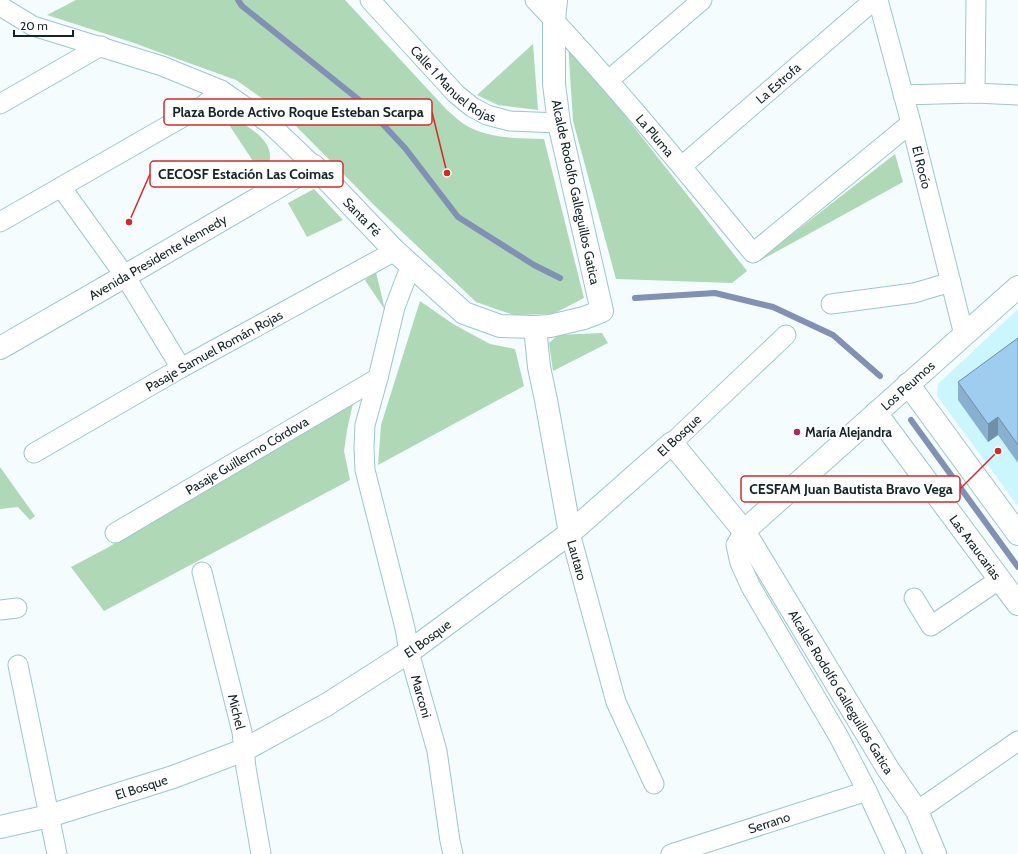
<svg xmlns="http://www.w3.org/2000/svg" width="1018" height="854" font-family="Cabin,sans-serif">
<rect width="100%" height="100%" fill="#f4fcfe"/>
<!-- built -->
<path fill="#ccf6fd" d="M1018 309V506L937 396 938 384Z"/>
<!-- green -->
<path fill="#afd8b7" d="M76 0H345L447 110C453 115 460 122 467 126 490 139 518 138 544 139L584 298 553 314 514 315 476 302 375 206 283 113 236 80 131 42 47 15Z
M568 43 747 271 732 283 616 279 573 121Z
M533 44 538 110 498 105 477 95Z
M220 111C236 120 271 135 270 157 270 161 269 166 268 170L262 175Z
M895 154 903 182 754 264Z
M314 189 343 220 307 237 288 203Z
M376 272 385 310 365 280Z
M420 301 453 324 490 344 515 349 524 386 378 465 381 425Z
M602 333 608 343 553 371 549 343 558 335Z
M354 399 347 430 344 451 350 480 104 611 71 567 107 548Z
M0 467 35 516 30 520 18 507 0 509Z"/>
<g fill="none" stroke-linecap="round" stroke-linejoin="round">
<!-- stream -->
<path stroke="#8191b3" stroke-width="6" d="M238 0 242 6 363 103 405 148 458 217 534 265 560 278
M635 298 715 293 773 307 833 335 880 376
M911 420 1018 567"/>
<defs>
<g id="minor">
<path id="s1" d="M370 0 456 94 472 107 487 115 510 121 559 123"/>
<path id="s2" d="M535 0C612 81 682 167 753 253L911 123"/>
<path id="s3" d="M878 0 911 123 964 335"/>
<path d="M0 6 33 26 162 66 221 90 270 124 314 166"/>
<path d="M609 80 702 0"/>
<path d="M975 93 976 0"/>
<path d="M903 95 975 93 1018 95"/>
<path d="M0 104 101 46"/>
<path id="s4" d="M682 166 874 0"/>
<path d="M61 187 125 276 181 368"/>
<path d="M0 222 204 105 221 90"/>
<path id="s5" d="M411 265 395 307 378 378 365 425 364 447 365 470 405 628 409 652 437 751 450 841 453 854"/>
<path d="M831 304 914 293 951 282"/>
<path d="M672 443 786 335"/>
<path id="s6" d="M34 453 181 368 395 251"/>
<path d="M744 531 736 545 740 563 751 587 839 737 867 791 896 854"/>
<path id="s7" d="M115 533 378 378"/>
<path id="s8" d="M570 533 616 702 654 784"/>
<path id="s9" d="M202 572 242 732 246 768 261 854"/>
<path d="M914 598 931 626 1000 579"/>
<path d="M0 610 17 608"/>
<path d="M18 665 57 854"/>
<path d="M917 811 1018 741"/>
<path id="s10" d="M671 854 867 791"/>
</g>
<g id="tertiary">
<path d="M535 327 539 367 546 400 570 533"/>
<path id="s11" d="M0 348 125 276 314 166 395 251 464 313 500 326 535 327 550 326 584 318 602 311 559 123 554 84V20L556 0"/>
<path d="M908 384 1018 534"/>
<path id="s12" d="M876 413 1018 604"/>
<path id="s13" d="M744 531 1018 287"/>
<path id="s14" d="M0 827 49 816 173 777 244 750 326 705 409 652 570 533 672 443 744 531 888 769 917 811 935 854"/>
</g>
</defs>
<!-- minor casing -->
<use href="#minor" stroke="#9dc6ce" stroke-width="21"/>
<!-- tertiary casing -->
<use href="#tertiary" stroke="#9dc6ce" stroke-width="24"/>
<!-- minor -->
<use href="#minor" stroke="#fff" stroke-width="19"/>
<!-- tertiary -->
<use href="#tertiary" stroke="#fff" stroke-width="22"/>
</g>
<!-- wall -->
<path fill="#89b0ce" d="M1018 338V463L998 435 988 442 958 400V382Z"/>
<!-- shaded-wall -->
<path fill="#6f90a7" d="M998 417V435L988 442V424Z"/>
<!-- building -->
<path fill="#9fcdef" stroke="#6f90a7" d="M1018 338V445L998 417 988 424 958 382Z"/>
<!-- markers -->
<circle fill="#b02562" stroke="#fff" stroke-width="1.5" cx="797" cy="432" r="4"/>
<g text-anchor="middle" dominant-baseline="central" stroke-width="4" stroke-linejoin="round" paint-order="stroke">
<!-- street labels -->
<g font-size="13" fill="#142427" stroke="#fff">
<text stroke="none"><textPath href="#s1" startOffset="119">Calle 1 Manuel Rojas</textPath></text>
<text stroke="none"><textPath href="#s4" startOffset="127">La Estrofa</textPath></text>
<text stroke="none"><textPath href="#s2" startOffset="181">La Pluma</textPath></text>
<text stroke="none"><textPath href="#s3" startOffset="173">El Rocío</textPath></text>
<text transform="translate(576 192) rotate(78)">Alcalde Rodolfo Galleguillos Gatica</text>
<text stroke="none"><textPath href="#s11" startOffset="433">Santa Fé</textPath></text>
<text stroke="none"><textPath href="#s11" startOffset="182">Avenida Presidente Kennedy</textPath></text>
<text stroke="none"><textPath href="#s6" startOffset="207">Pasaje Samuel Román Rojas</textPath></text>
<text stroke="none"><textPath href="#s13" startOffset="219">Los Peumos</textPath></text>
<text transform="translate(679 435) rotate(-43)">El Bosque</text>
<text stroke="none"><textPath href="#s7" startOffset="153">Pasaje Guillermo Córdova</textPath></text>
<text stroke="none"><textPath href="#s12" startOffset="167">Las Araucarias</textPath></text>
<text stroke="none"><textPath href="#s8" startOffset="28">Lautaro</textPath></text>
<text stroke="none"><textPath href="#s14" startOffset="471">El Bosque</textPath></text>
<text stroke="none"><textPath href="#s14" startOffset="1086">Alcalde Rodolfo Galleguillos Gatica</textPath></text>
<text stroke="none"><textPath href="#s5" startOffset="445">Marconi</textPath></text>
<text stroke="none"><textPath href="#s9" startOffset="144">Michel</textPath></text>
<text stroke="none"><textPath href="#s14" startOffset="147">El Bosque</textPath></text>
<text stroke="none"><textPath href="#s10" startOffset="103">Serrano</textPath></text>
</g>
<!-- poi labels -->
<g font-size="13" font-weight="bold" fill="#142427" stroke="#fff" text-anchor="start">
<text x="805" y="432">María Alejandra</text>
</g>
</g>
<!-- callouts -->
<path fill="none" stroke="#d62828" stroke-width="1.5" d="M447 173L432 112M129 222L150 174M998 451L960 489"/>
<g fill="#d62828" stroke="#fff" stroke-width="1.5">
<circle cx="447" cy="173" r="4"/>
<circle cx="129" cy="222" r="4"/>
<circle cx="998" cy="451" r="4"/>
</g>
<g fill="#fff" stroke="#d62828" stroke-width="1.5">
<rect x="164" y="99" width="268" height="26" rx="4"/>
<rect x="150" y="161" width="193" height="26" rx="4"/>
<rect x="741" y="476" width="219" height="26" rx="4"/>
</g>
<g font-size="14" text-anchor="middle" font-weight="bold" fill="#142427">
<text x="298" y="117">Plaza Borde Activo Roque Esteban Scarpa</text>
<text x="246" y="179">CECOSF Estación Las Coimas</text>
<text x="851" y="494">CESFAM Juan Bautista Bravo Vega</text>
</g>
<!-- scale -->
<path d="M14 30v6h59v-6" fill="none" stroke="#142427" stroke-width="2"/>
<text x="20" y="30" font-size="12" fill="#142427" stroke="#ffffff" stroke-width="3" paint-order="stroke">20 m</text>
</svg>
